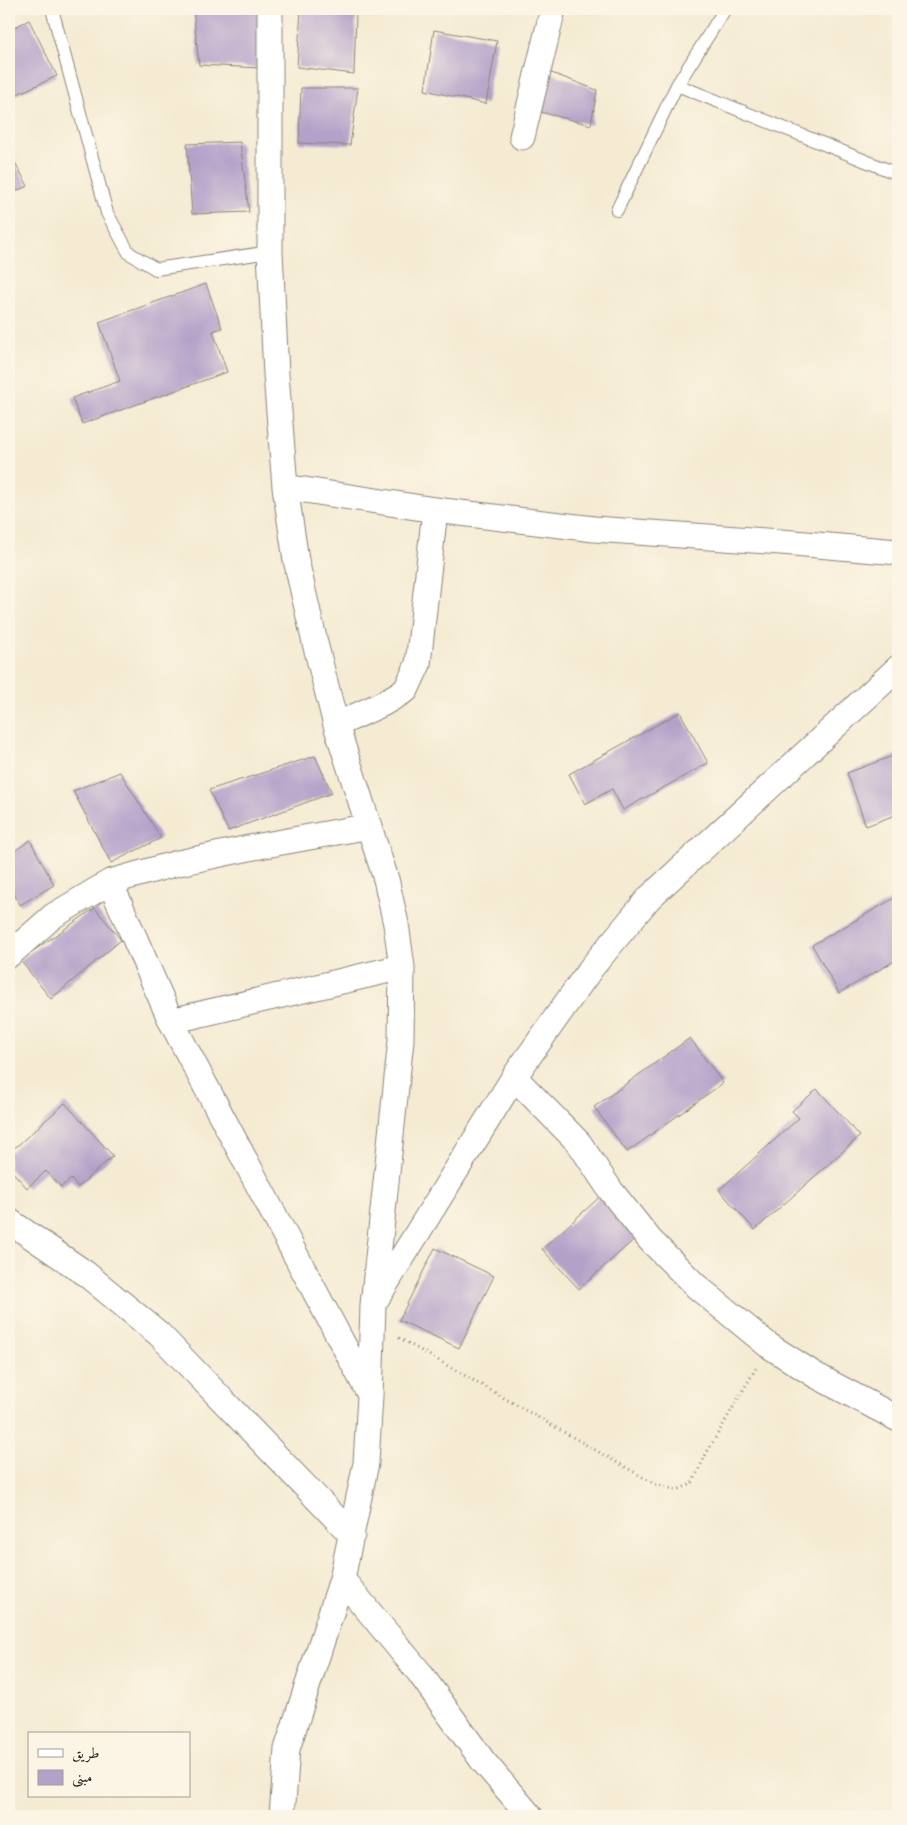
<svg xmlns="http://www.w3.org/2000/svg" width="907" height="1825" font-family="'IM FELL French Canon',Amiri,serif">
<rect width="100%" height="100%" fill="#fcf5e5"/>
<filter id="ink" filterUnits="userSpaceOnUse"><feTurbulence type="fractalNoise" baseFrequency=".02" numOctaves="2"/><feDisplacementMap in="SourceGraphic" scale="10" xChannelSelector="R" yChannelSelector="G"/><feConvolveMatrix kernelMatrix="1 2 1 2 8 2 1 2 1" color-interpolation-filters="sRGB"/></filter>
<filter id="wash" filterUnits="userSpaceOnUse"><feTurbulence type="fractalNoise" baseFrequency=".0096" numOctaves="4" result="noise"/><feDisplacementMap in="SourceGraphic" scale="20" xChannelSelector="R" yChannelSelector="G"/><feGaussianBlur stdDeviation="1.12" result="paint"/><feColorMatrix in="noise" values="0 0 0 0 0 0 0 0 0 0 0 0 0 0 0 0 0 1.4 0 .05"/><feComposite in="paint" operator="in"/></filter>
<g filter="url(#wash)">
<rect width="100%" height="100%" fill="#f5ebd3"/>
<g id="blocks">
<!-- building -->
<path fill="#b4a1c9" d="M193 9H259L260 68 199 65Z
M301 10 356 13 354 74 297 67Z
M29 20 57 76 9 98V30Z
M434 30 497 41 486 104 425 90Z
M549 72 597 90 591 125 537 111Z
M301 88H358L350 145 299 143Z
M240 142 249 212 192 214 187 144Z
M9 152 28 186 9 194Z
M206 284 222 328 213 331 227 372 82 424 72 398 120 381 99 322Z
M680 712 708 763 623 810 612 789 585 804 569 774Z
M898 754V814L866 826 847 773Z
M315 756 332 793 228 831 209 790Z
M120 772 161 838 111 863 73 791Z
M30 840 54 885 20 905 9 885V855Z
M898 896V959L839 993 812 945Z
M95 908 121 940 51 999 20 960Z
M690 1038 723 1083 627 1152 594 1107Z
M817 1089 860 1136 755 1230 719 1190 799 1118 792 1111Z
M65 1103 113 1156 78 1187 71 1179 61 1187 46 1171 27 1188 9 1168V1153Z
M602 1195 639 1235 579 1289 542 1249Z
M435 1248 494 1276 459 1348 399 1320Z"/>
</g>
</g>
<g filter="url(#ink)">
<use href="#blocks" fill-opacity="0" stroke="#888478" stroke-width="1"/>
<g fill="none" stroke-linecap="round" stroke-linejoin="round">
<defs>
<path id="lane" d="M52 9 107 213 129 253 156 269 270 252
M677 85 898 174
M617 210 677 85 725 9"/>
<path id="street" d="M270 9V252L276 374 285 487 296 560 315 643 336 725 386 879 396 924 402 967 401 1040 373 1305 370 1396 366 1463 342 1579 287 1749 282 1816
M522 137 553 9
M285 487 435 510 594 529 794 543 898 552
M336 725 382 704 406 690 418 664 435 510
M110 882 171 1021 370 1395
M9 955 53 916 110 882 174 864 249 848 370 826
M171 1021 402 967
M514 1077 579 1143 611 1191 650 1240 696 1286 768 1345 815 1375 898 1419
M9 1221 85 1273 159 1334 352 1535
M377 1298 514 1077 592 967 649 898 898 668
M342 1579 419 1672 483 1761 530 1816"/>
</defs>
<!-- lane casing -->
<use href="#lane" stroke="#888478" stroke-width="14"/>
<!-- street casing -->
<use href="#street" stroke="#888478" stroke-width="27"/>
<!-- path -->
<path stroke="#888478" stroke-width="3" stroke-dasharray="1 4" stroke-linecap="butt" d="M399 1338 655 1484 677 1490 692 1484 706 1454 756 1368"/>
<!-- lane -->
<use href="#lane" stroke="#fff" stroke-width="12"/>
<!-- street -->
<use href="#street" stroke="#fff" stroke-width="25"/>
</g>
</g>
<!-- margin -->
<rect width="907" height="1825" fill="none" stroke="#fcf5e5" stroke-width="30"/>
<!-- legend -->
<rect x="28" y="1732" width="162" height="65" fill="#fcf5e5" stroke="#a29e95"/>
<rect x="38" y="1749" width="25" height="8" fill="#ffffff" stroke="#a29e95"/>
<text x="72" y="1758" font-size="15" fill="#1c1c1c">طريق</text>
<rect x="38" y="1770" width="25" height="15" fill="#b4a1c9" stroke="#a29e95"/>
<text x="72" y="1782" font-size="15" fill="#1c1c1c">مبنى</text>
</svg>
